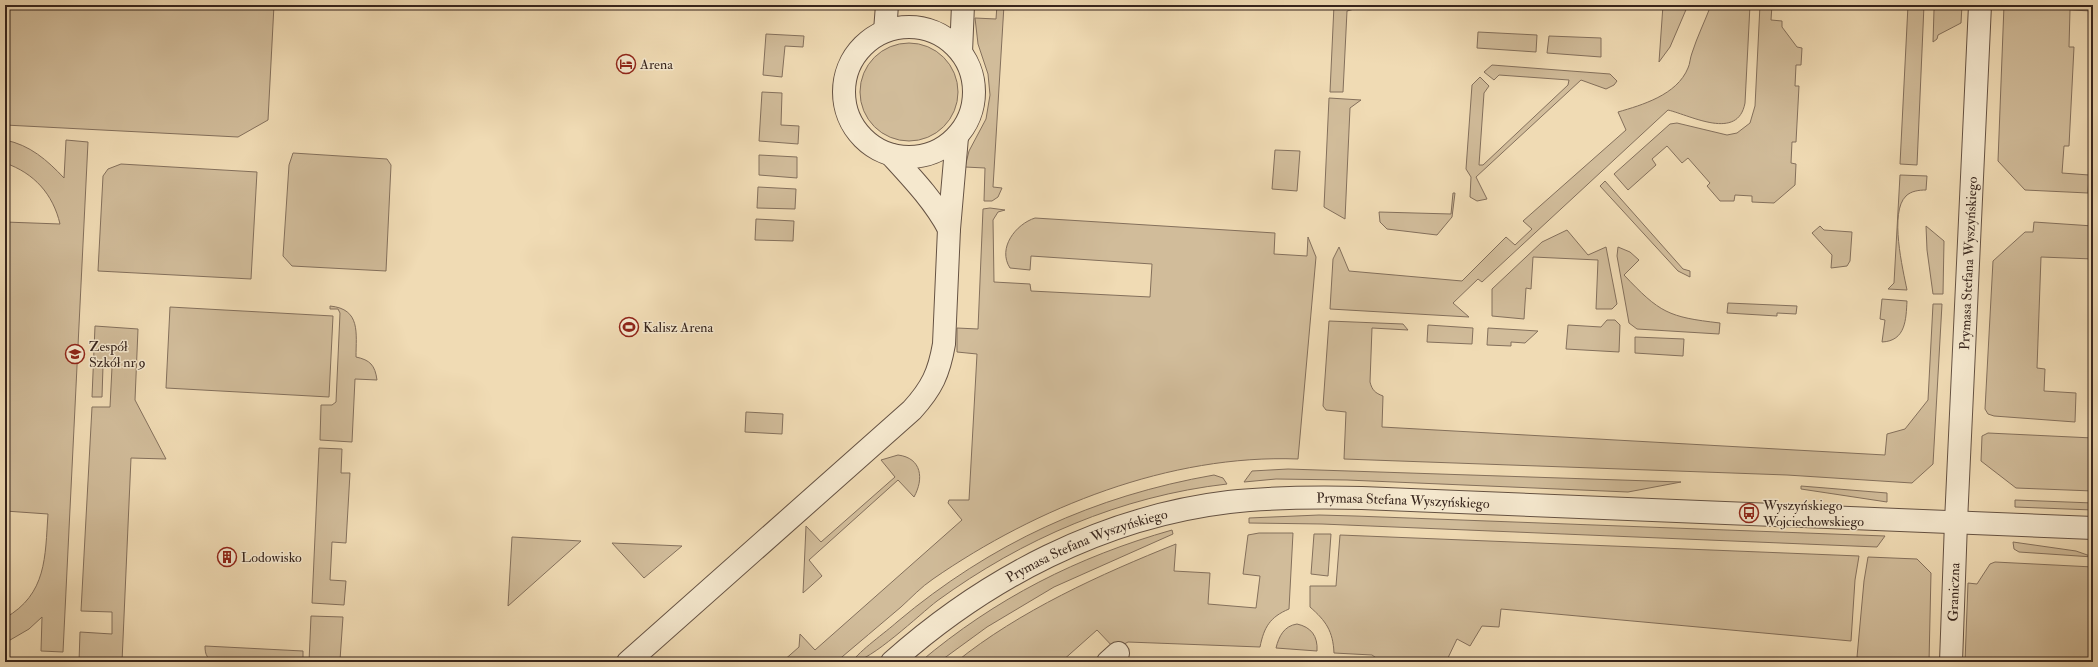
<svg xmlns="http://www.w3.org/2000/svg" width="2098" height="667" font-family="'IM FELL Double Pica',serif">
<rect width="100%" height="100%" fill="#f0dbb4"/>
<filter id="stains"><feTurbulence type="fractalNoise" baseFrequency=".005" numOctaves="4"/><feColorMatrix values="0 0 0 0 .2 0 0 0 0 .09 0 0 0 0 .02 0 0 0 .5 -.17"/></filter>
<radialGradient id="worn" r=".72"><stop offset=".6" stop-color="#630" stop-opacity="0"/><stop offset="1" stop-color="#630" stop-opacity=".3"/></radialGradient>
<!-- grass -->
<path fill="#d1bc9a" stroke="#84705c" d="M5 5H274L268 120 238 137 5 125Z
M997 5H1004L993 187 1002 188 998 197 992 201H984L985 168 965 167 969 151 986 119 990 95 988 74 978 44 975 18 996 19Z
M1334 5H1369L1347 11 1343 92H1330Z
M1663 5H1688L1670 47 1659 62Z
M1711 5H1750L1745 103C1738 141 1692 116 1668 110L1482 282 1478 279 1453 303 1469 317 1330 309 1333 259 1339 247 1349 271 1462 281 1506 237 1515 245 1532 229 1523 221 1626 130 1618 112C1642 105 1677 95 1688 68 1690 64 1690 58 1692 53 1697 37 1705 21 1711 5Z
M1760 5H1772L1771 20 1782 21V27L1797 47 1802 48 1801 65H1796L1795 86H1799L1796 142H1792L1791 163 1796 164 1795 185 1774 203 1752 202V196L1735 195 1734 201H1720L1707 186 1710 183 1688 158 1682 163 1667 146 1652 159 1656 165 1628 190 1614 174 1670 124 1677 123 1727 135 1737 133 1750 123 1755 106Z
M1908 5H1924L1917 165 1900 164Z
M1945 5H1962L1961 23 1938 35 1937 39 1933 42 1934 10Z
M2004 5H2093V11L2070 10 2069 47H2074L2069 146H2064L2062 173 2089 175 2088 193 2025 190 1998 161Z
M1478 32 1537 35 1536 52 1477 48Z
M766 34 804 36 803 47 785 46 782 77 763 75Z
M1549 36 1601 38V57L1547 53Z
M860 92a49 49 0 1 1 98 0a49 49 0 1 1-98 0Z
M1492 65 1610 74 1617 81 1614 85 1606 89 1581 80 1476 177 1487 199 1477 201 1470 197 1471 177 1466 169 1472 85 1480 77 1489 86 1484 93 1479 165H1483L1568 85 1569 80 1499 75 1494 80 1484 72Z
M762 92 782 93 781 125 799 126 798 144 759 141Z
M1329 98 1361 100 1350 108 1345 219 1324 207Z
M5 140C30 145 47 160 64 178L66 140 88 142 63 652 41 651 42 617 29 629 5 643V618C47 594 45 557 48 514L5 511V222L60 224C53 194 34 173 5 163Z
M1275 150 1300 151 1297 191 1272 189Z
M293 153 387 159 391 165 386 271 292 266 283 256 289 165Z
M759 155 797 157V178L759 175Z
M121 164 257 172 251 279 98 271 103 176 108 169Z
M1900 175 1927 176 1926 190C1919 190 1911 191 1906 196 1889 212 1903 270 1907 290L1888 289 1894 283Z
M1605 181 1683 269 1690 271V277L1678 271 1600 186Z
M758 187 796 189 795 209 757 208Z
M1453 193H1455L1452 217 1437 235 1387 229 1380 222 1379 212 1451 214Z
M990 208 1005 210 998 212 993 220 994 282 1030 284 1031 291 1150 297 1152 264 1031 256 1030 270 1010 268C997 248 1016 224 1035 218L1275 233 1274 254 1307 256 1308 237 1316 257 1298 459C1170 454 1037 507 933 579 921 587 911 598 901 607 879 625 858 644 836 662H782L799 647 800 634 815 650 962 520 948 503 949 500H969L977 354 957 352V328L978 329 983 209Z
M756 219 794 221 793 241 755 240Z
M2034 222 2093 226V259L2041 257 2037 368 2045 369 2044 391 2076 393 2075 422 1994 416 1988 414 1985 409 1993 261 2025 232H2033Z
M1820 226 1824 230 1852 232 1850 261 1847 266 1831 268 1832 255 1812 233Z
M1926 226 1944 241 1943 294H1933L1927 250Z
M1567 230 1588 255 1606 247 1617 304 1612 309H1596L1598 260 1533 257 1531 289 1526 288 1524 319 1492 316V289L1542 242Z
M1618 247 1630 252 1639 260 1624 275C1660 313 1668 317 1720 323L1719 334 1637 329 1629 323 1617 256Z
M1882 299 1907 301C1906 319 1906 341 1882 342L1885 320 1880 319Z
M1728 303 1797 306 1796 314 1777 313V316L1727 313Z
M1933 304H1942L1933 464 1912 483 1787 475 1344 459 1346 412 1326 410 1323 406 1329 321 1403 324 1408 330 1372 328 1370 382C1372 390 1375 393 1383 396L1382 427 1885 455 1887 434 1905 429 1928 400Z
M330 306C361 309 356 333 356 357 370 360 375 365 377 380L355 379 352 442 320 440 321 405H332L336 402 340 313 338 309H330Z
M170 307 333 316 329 397 166 388Z
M1607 320H1615L1620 325 1619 352 1566 349 1568 325 1601 327Z
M1428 325 1473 328 1472 344 1427 342Z
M95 326 138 329 135 400 166 459 131 458 122 662H79L80 632 112 634V612L81 611 92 407H110L112 367 103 366 102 397H92Z
M1488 328 1538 331 1525 343 1511 342V346L1487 345Z
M1635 337 1684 339 1683 356 1635 353Z
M746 412 783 414 782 434 745 432Z
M1988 433 2093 438V491L2016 488 1981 461 1982 436Z
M319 448 342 449 341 473H350L346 543 332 542 330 580 346 581 344 605 312 603Z
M898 455C922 458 924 479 914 497L898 480 809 560 822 576 803 593 806 526 821 542 895 477 881 460Z
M1288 469 1681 482 1628 492 1347 480 1276 479 1244 482 1252 471Z
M1214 475 1223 478 1227 484C1121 496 1022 539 937 601 920 614 870 662 852 662 859 651 886 632 897 622 991 543 1094 496 1214 475Z
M1801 486 1887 493V502L1801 489Z
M2015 500 2093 503V510L2015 507Z
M1319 515 1355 516 1885 536 1877 547 1322 524 1249 523V518Z
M1172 530 1173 534 1054 587 987 627 939 662H920C996 598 1077 557 1172 530Z
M1259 533H1293L1289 609C1270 617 1264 627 1260 647L1128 642 1115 649 1097 630 1061 662H956C1019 611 1101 574 1176 544L1174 571 1210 573 1208 604 1256 608 1260 576 1243 574 1248 535Z
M1314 534H1331L1328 576 1311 574Z
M1340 535 1859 556 1855 580 1851 641 1501 609 1499 627 1482 626 1470 646 1457 639 1446 662H1382L1372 655 1334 653C1333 631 1326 621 1310 607V586H1336Z
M512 537 581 541 508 606Z
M2013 542 2076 551 2093 557 2019 552 2014 549Z
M612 543 682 546 644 578Z
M1868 557 1917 559 1931 573 1929 662H1875L1857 657 1864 581Z
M1995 562 2093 567V658L2089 662H1965L1968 583 1977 584 1990 564Z
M311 616 343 617 340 660 318 659V662H309Z
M1297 624C1311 627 1318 636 1317 651L1276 648C1279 636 1284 626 1297 624Z
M205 646 303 651V662H216C207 659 205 655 205 646Z"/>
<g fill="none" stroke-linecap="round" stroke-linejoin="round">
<defs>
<g id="minor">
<circle cx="909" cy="92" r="65"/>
<path d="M885 31 887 5"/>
<path d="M961 52 963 5"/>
<path d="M891 155C913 179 934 201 949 229"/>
<path d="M628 662 912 410C932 388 939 373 944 344L949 229 957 137"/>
<path d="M1108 662 1118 653"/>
<path id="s1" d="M1951 662 1956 522"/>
</g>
<g id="tertiary">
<path id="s2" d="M1956 522 1980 5"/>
<path id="s3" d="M892 662C986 578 1103 517 1229 502 1273 497 1318 497 1362 498L2093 528"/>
</g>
</defs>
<!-- minor casing -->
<use href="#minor" stroke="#655243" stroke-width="24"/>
<!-- tertiary casing -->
<use href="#tertiary" stroke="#655243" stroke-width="24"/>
<!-- minor -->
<use href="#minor" stroke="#f5e8ce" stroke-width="22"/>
<!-- tertiary -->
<use href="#tertiary" stroke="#f5e8ce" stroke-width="22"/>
</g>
<!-- icons -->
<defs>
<symbol id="hotel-ring" viewBox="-11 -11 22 22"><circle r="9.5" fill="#f5e8ce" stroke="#8f2418" stroke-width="1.5"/><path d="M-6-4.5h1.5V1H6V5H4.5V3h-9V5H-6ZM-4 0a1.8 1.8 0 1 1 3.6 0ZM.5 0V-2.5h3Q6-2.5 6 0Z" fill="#8f2418"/></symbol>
<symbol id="stadium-ring" viewBox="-11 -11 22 22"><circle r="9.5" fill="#f5e8ce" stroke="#8f2418" stroke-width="1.5"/><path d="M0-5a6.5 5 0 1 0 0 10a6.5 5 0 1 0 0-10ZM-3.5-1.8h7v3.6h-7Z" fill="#8f2418"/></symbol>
<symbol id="school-ring" viewBox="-11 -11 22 22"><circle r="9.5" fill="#f5e8ce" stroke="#8f2418" stroke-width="1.5"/><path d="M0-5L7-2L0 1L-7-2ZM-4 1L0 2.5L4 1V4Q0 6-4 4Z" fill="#8f2418"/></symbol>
<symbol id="bus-ring" viewBox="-11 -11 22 22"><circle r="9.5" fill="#f5e8ce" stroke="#8f2418" stroke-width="1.5"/><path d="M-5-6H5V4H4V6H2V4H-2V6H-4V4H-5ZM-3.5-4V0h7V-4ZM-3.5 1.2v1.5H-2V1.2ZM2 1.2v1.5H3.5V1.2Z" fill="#8f2418"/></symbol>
<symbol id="building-ring" viewBox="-11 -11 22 22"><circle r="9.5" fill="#f5e8ce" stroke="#8f2418" stroke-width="1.5"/><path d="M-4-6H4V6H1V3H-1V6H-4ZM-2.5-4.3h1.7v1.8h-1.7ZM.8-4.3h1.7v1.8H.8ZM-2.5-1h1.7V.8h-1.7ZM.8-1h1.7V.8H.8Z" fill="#8f2418"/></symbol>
</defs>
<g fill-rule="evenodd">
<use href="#hotel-ring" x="615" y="53" width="22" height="22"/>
<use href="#stadium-ring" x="618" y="316" width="22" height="22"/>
<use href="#school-ring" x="64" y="343" width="22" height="22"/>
<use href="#bus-ring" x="1738" y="502" width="22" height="22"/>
<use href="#building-ring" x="216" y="546" width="22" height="22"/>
</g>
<g text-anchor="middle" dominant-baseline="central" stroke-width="3" stroke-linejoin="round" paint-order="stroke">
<!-- poi labels -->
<g font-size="14" fill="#37251d" stroke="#f5e8ce" text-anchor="start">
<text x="640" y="64">Arena</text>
<text x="643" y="327">Kalisz Arena</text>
<text x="89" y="346">Zespół<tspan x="89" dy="16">Szkół nr 9</tspan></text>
<text x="1763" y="505">Wyszyńskiego<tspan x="1763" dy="16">Wojciechowskiego</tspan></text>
<text x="241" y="557">Lodowisko</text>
</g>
<!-- street labels -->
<g font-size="14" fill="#37251d" stroke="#f5e8ce">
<text stroke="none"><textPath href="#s2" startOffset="259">Prymasa Stefana Wyszyńskiego</textPath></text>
<text stroke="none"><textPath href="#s3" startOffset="553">Prymasa Stefana Wyszyńskiego</textPath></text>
<text stroke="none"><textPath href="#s3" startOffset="229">Prymasa Stefana Wyszyńskiego</textPath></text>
<text stroke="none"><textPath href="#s1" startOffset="70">Graniczna</textPath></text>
</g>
</g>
<!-- margin -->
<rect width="2098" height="667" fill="none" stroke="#f0dbb4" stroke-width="20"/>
<rect x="6" y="6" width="2086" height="655" fill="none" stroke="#37251d" stroke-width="2"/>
<rect x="10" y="10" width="2078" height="647" fill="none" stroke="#37251d"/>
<rect width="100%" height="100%" filter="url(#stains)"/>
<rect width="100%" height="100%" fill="url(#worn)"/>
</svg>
